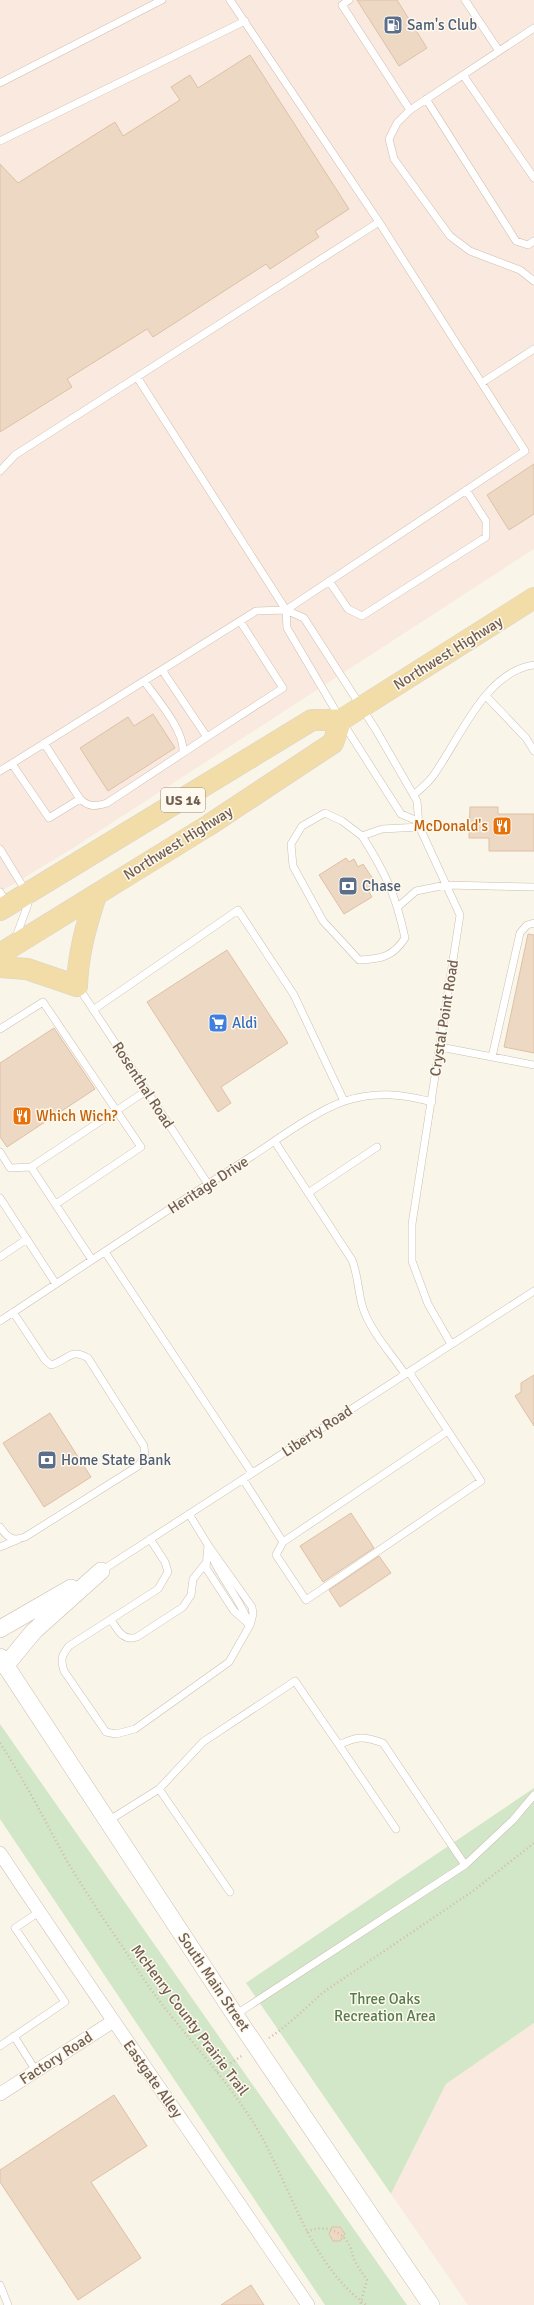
<svg xmlns="http://www.w3.org/2000/svg" width="534" height="2305" font-family="Signika,sans-serif">
<rect width="100%" height="100%" fill="#faf5e9"/>
<!-- commercial -->
<path fill="#fae9de" d="M0 0H534V549L70 850 0 892Z
M534 2023V2305H468L391 2194 446 2084Z"/>
<!-- green -->
<path fill="#d2e7c8" d="M0 1724 407 2305H325L0 1819Z
M534 1788V2023L446 2084 391 2194 246 1983Z"/>
<!-- building -->
<path fill="#edd8c3" stroke="#dec0a5" d="M357 0H397L427 48 399 66Z
M250 55 349 209 315 231 319 237 270 269 266 264 153 337 147 329 67 379 72 387 0 432V164L18 183 115 122 123 136 180 100 171 87 190 75 198 88Z
M534 464V514L509 530 487 495Z
M153 714 175 748 108 791 80 748 128 717 134 726Z
M470 807H498V814H534V851H489V838H469Z
M346 858 349 862 354 859 358 867 363 864 373 879 369 882 373 889 369 892 372 897 344 914 319 875Z
M528 934 534 935V1053L504 1047Z
M227 950 288 1043 221 1087 231 1103 218 1112 147 1002Z
M54 1028 95 1089 7 1147 0 1137V1063Z
M534 1375V1426L515 1396 521 1392V1383Z
M50 1413 91 1477 44 1507 3 1443Z
M351 1513 374 1548 323 1582 300 1546Z
M379 1556 391 1573 340 1607 329 1590Z
M114 2095 147 2146 91 2182 141 2258 78 2300 0 2182V2170Z
M332 2227H340L345 2234 340 2241H333L329 2234Z
M251 2285 264 2305H221Z"/>
<g fill="none" stroke-linecap="round" stroke-linejoin="round">
<defs>
<path id="service" d="M349 0 342 5 410 110
M465 0 499 51
M534 28 410 110 397 123 389 139 394 159 450 236 470 251 520 270 534 281
M463 75 534 178
M0 83 162 0
M426 99 516 241 528 245 534 241
M0 141 245 21
M137 377 286 610 287 628 341 720 401 814 415 820 419 826 460 915 412 1224V1261L428 1304 451 1344
M483 382 534 349
M0 471 15 455 379 222
M329 581 348 609 362 616 486 537V521L466 490
M286 610 304 618 376 730 417 801 419 826
M162 670 207 737 283 688 240 621
M486 696 526 738 534 751
M183 753 207 737
M12 764 49 818 80 799 44 743
M0 771 256 611 286 610 525 451 379 222 230 0
M414 795C421 788 430 782 435 773 460 738 486 671 534 665
M80 799C89 807 95 807 107 803L183 753C185 731 157 699 144 681
M362 836C385 872 396 895 405 938 393 957 381 959 359 960L323 921 293 866 291 844 302 826 325 813 342 821 362 836 382 829 420 827
M0 849 27 893 28 904 16 937
M0 892 7 904
M399 906 416 891 446 885 534 887
M79 988 208 1184
M93 1010 238 910 294 995 344 1101
M0 1029 43 1002 141 1147 56 1204
M440 1047 534 1065
M492 1057 520 933 527 925 534 923
M275 1142 352 1260C358 1275 358 1290 362 1305 369 1330 391 1353 405 1374
M0 1152 10 1168 31 1167
M308 1193 377 1147
M0 1198 56 1284
M105 1252 252 1473
M0 1257 27 1239
M92 1260 31 1167 146 1091
M0 1321C82 1267 163 1212 246 1160 274 1142 315 1111 345 1101 375 1091 402 1094 432 1102
M409 1372 481 1481 306 1600 276 1555 283 1542 448 1431
M243 1479 283 1542
M0 1527C7 1537 12 1542 25 1537L138 1466 145 1457 144 1446 88 1358C71 1347 67 1361 51 1365L45 1360 13 1312
M150 1539 165 1562 168 1572 158 1589 69 1646C62 1655 60 1659 64 1671L106 1732 116 1734 135 1729 229 1662 250 1625 253 1614 252 1607 208 1545 189 1514
M208 1545 206 1568 234 1611 250 1625
M0 1547 17 1540
M209 1549C218 1577 240 1597 249 1624
M101 1571 534 1291
M111 1620C118 1630 123 1642 137 1637L183 1607 191 1595 193 1579 205 1564
M339 1745 396 1829
M159 1789 230 1892
M108 1821 159 1789 203 1742 295 1681 339 1745C357 1736 364 1736 383 1743L465 1865
M235 2015 465 1865 513 1820 534 1795
M14 2036 36 2071
M0 2046 65 2002 15 1928 39 1912
M0 2285 8 2305"/>
<path id="minor" d="M0 1853C101 2005 206 2154 308 2305
M0 2094 112 2022"/>
<path id="tertiary" d="M0 1629 71 1588
M0 1657 235 2015 431 2305
M5 1666 34 1631 101 1571"/>
<path id="primary" d="M0 910 312 720H341L534 598
M0 954 209 825 333 743 341 720
M0 967 27 969 77 986C78 954 86 926 96 895"/>
</defs>
<!-- service casing -->
<use href="#service" stroke="#ccbeb0" stroke-width="8"/>
<!-- minor casing -->
<use href="#minor" stroke="#ccbeb0" stroke-width="14"/>
<!-- tertiary casing -->
<use href="#tertiary" stroke="#ccbeb0" stroke-width="18"/>
<!-- primary casing -->
<use href="#primary" stroke="#d8d2ce" stroke-width="22"/>
<!-- path -->
<path stroke="#d2bba6" stroke-width="2.5" stroke-dasharray="1 3" stroke-linecap="butt" d="M0 1743C25 1781 45 1821 67 1861 85 1891 104 1920 124 1949 135 1966 146 1983 158 1999 192 2044 232 2085 260 2134 293 2193 310 2263 366 2305
M269 2038C290 2024 306 2007 325 1991L473 1891 534 1843
M217 2072 243 2055
M307 2232C322 2224 342 2230 350 2246 352 2251 352 2256 355 2261 358 2268 363 2274 367 2280L360 2305"/>
<!-- service -->
<use href="#service" stroke="#fff" stroke-width="7"/>
<!-- minor -->
<use href="#minor" stroke="#fff" stroke-width="13"/>
<!-- tertiary -->
<use href="#tertiary" stroke="#fff" stroke-width="17"/>
<!-- primary -->
<use href="#primary" stroke="#f2dda8" stroke-width="21"/>
</g>
<!-- icons -->
<defs>
<symbol id="fuel-square" viewBox="-11 -11 22 22"><rect x="-9" y="-9" width="18" height="18" rx="4" fill="#5c6f8a" stroke="#fdf9ef"/><path d="M-5.5-6h7V0h2V4h1.3V-2.5L3-4.5l.8-.8L6-3V5H2.5V1h-1V6h-7ZM-4.2-4.7v3.2H.2V-4.7Z" fill="#fff"/></symbol>
<symbol id="restaurant-square" viewBox="-11 -11 22 22"><rect x="-9" y="-9" width="18" height="18" rx="4" fill="#e8710a" stroke="#fdf9ef"/><path d="M-5-6h1v4h1v-4h1v4h1v-4h1v5L-1.5 .5V6h-2V.5L-5-1ZM5-6V6H3V1.5H1.5Q1.5-4 5-6Z" fill="#fff"/></symbol>
<symbol id="bank-square" viewBox="-11 -11 22 22"><rect x="-9" y="-9" width="18" height="18" rx="4" fill="#5c6f8a" stroke="#fdf9ef"/><path d="M-6-4H6V4H-6ZM0-2.3a2.3 2.3 0 1 0 0 4.6a2.3 2.3 0 1 0 0-4.6Z" fill="#fff"/></symbol>
<symbol id="supermarket-square" viewBox="-11 -11 22 22"><rect x="-9" y="-9" width="18" height="18" rx="4" fill="#3f7fe0" stroke="#fdf9ef"/><path d="M-6-5.5h2.5l.6 2H6L4.5 2H-2.5L-4.4-4H-6ZM-1.5 3.2a1.3 1.3 0 1 0 .1 0ZM3 3.2a1.3 1.3 0 1 0 .1 0Z" fill="#fff"/></symbol>
</defs>
<g fill-rule="evenodd">
<use href="#fuel-square" x="382" y="14" width="22" height="22"/>
<use href="#restaurant-square" x="491" y="815" width="22" height="22"/>
<use href="#bank-square" x="337" y="875" width="22" height="22"/>
<use href="#supermarket-square" x="207" y="1012" width="22" height="22"/>
<use href="#restaurant-square" x="11" y="1105" width="22" height="22"/>
<use href="#bank-square" x="36" y="1449" width="22" height="22"/>
</g>
<g text-anchor="middle" dominant-baseline="central" stroke-width="3" stroke-linejoin="round" paint-order="stroke">
<!-- shield labels -->
<rect fill="#fdf9ef" stroke="#9c8d7f" stroke-width="1" x="161" y="788" width="44" height="24" rx="3"/>
<g font-size="14" font-weight="bold" fill="#735f4f">
<text x="183" y="800">US 14</text>
</g>
<!-- service labels -->
<g font-size="15" fill="#4e5e75" stroke="#fdf9ef" text-anchor="start">
<text x="407" y="25">Sam's Club</text>
<text x="362" y="886">Chase</text>
<text x="61" y="1460">Home State Bank</text>
</g>
<!-- street labels -->
<g font-size="15" fill="#735f4f" stroke="#fdf9ef">
<text transform="translate(448 653) rotate(-32)">Northwest Highway</text>
<text transform="translate(178 843) rotate(-32)">Northwest Highway</text>
<text transform="translate(444 1018) rotate(-81)">Crystal Point Road</text>
<text transform="translate(143 1085) rotate(57)">Rosenthal Road</text>
<text transform="translate(208 1185) rotate(-33)">Heritage Drive</text>
<text transform="translate(317 1431) rotate(-33)">Liberty Road</text>
<text transform="translate(214 1982) rotate(56)">South Main Street</text>
<text transform="translate(190 2020) rotate(53)">McHenry County Prairie Trail</text>
<text transform="translate(56 2058) rotate(-33)">Factory Road</text>
<text transform="translate(153 2079) rotate(55)">Eastgate Alley</text>
</g>
<!-- food labels -->
<g font-size="15" fill="#c56008" stroke="#fdf9ef" text-anchor="end">
<text x="488" y="826">McDonald's</text>
<text x="36" y="1116" text-anchor="start">Which Wich?</text>
</g>
<!-- shop labels -->
<g font-size="15" fill="#366cbe" stroke="#fdf9ef" text-anchor="start">
<text x="232" y="1023">Aldi</text>
</g>
<!-- park labels -->
<g font-size="15" fill="#557c4b" stroke="#fdf9ef">
<text x="385" y="1999">Three Oaks<tspan x="385" dy="17">Recreation Area</tspan></text>
</g>
</g>
</svg>
